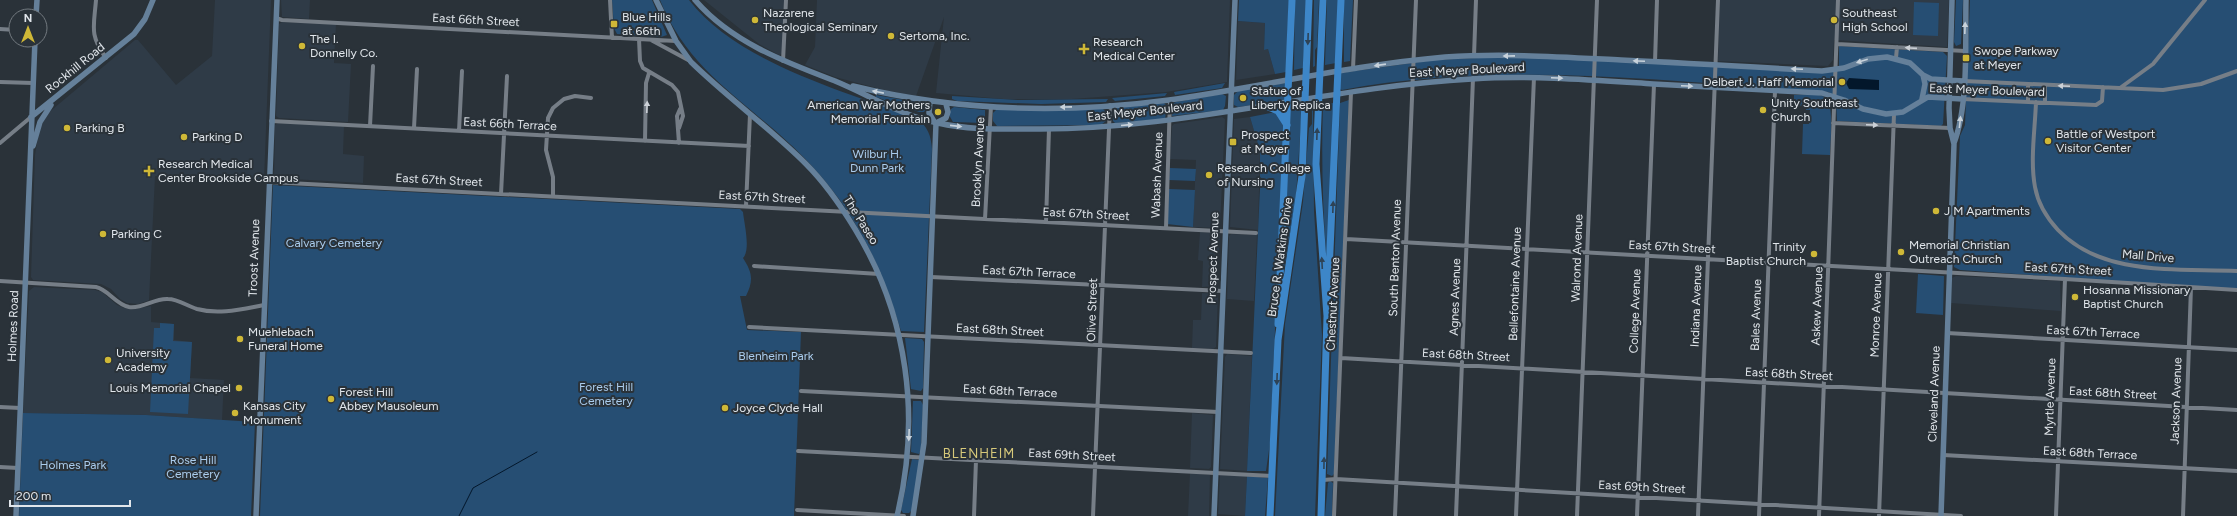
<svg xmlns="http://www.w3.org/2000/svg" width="2237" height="516" font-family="Figtree,sans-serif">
<rect width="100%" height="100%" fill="#2a3239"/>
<!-- built -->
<path fill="#2f3b47" d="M215 0H271L264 180 155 176 149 300 147 301 138 304 127 303 120 299 111 289 101 284 33 280 31 277 35 155 39 130 47 114 135 40H138L176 85 212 56Z
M281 0H310L309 19 282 17Z
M704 0H784L782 54 779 55 759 44Z
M817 0H1230L1227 82 1166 92 1072 99H1003L936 93 944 17 916 96 888 91 835 77 805 65 815 47Z
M1720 0H1949L1947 47 1834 40 1833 60 1828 66 1718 61Z
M1238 21 1265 23 1264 50 1268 49 1275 74 1236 80Z
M282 22 336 24 334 63 351 64 348 122 279 118 276 116 279 24Z
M1222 117 1225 119 1220 226 1217 228 1193 227 1196 160 1170 159 1172 126 1174 124Z
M1250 117 1260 151 1258 230 1230 227 1234 119Z
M278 123 344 126 343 154 364 156 363 183 274 178 275 125Z
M1200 232 1219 233 1220 235 1217 286 1202 287 1203 261 1198 260Z
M1231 234 1257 235 1254 301 1227 299 1229 236Z
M1956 276 2060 281 2061 311 1951 303 1952 278Z
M34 287 95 290 102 292 117 305 124 308 135 309 151 306V322L174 324V340L192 342 190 378 224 380 222 420 146 415 23 413 29 291Z
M1202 293 1218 294 1216 347 1213 349 1192 348 1193 320H1201Z
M1227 354 1252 356 1247 471 1220 469 1225 357Z
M1192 413 1213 415 1211 467 1209 469 1190 468Z
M1190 473 1210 475 1209 516H1188Z
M1220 475 1247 476 1245 516 1218 514Z"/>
<!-- green -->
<path fill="#264e73" d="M612 0H652L667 35 661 37 617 34 614 28Z
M660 0H689C738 63 844 91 916 118 928 126 931 136 932 149L924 332 901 331C881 266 858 216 811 165 758 107 691 78 660 0Z
M1239 0H1289L1286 72 1275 74 1268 49 1264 50 1265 23 1238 21Z
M1295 0H1306L1303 68 1294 70Z
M1314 0H1319L1317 47 1315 50V66L1313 67Z
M1327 0H1339L1336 63 1325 65Z
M1344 0H1353L1350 61 1344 62Z
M1956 0H1963L1961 44 1956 46 1954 42Z
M1970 0H2237V290L1960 270 1954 267 1960 136 1965 125Z
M1914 2 1939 3 1938 36 1913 35Z
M1839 46 1943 52 1947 56 1943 124 1941 126 1837 121 1836 101 1829 92C1669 82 1501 60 1342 90L1340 89V73L1434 60 1478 58H1541L1839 71Z
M1225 83 1222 88 1175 95 1174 92Z
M1285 83V100L1238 107 1234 105V95L1238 91Z
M1167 93 1165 96 1115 101 1112 98Z
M1222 94 1226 96 1225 106 1223 110 1172 116V104L1176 102Z
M876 95 921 103 924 104 926 109 924 112H919L876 97Z
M1794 95C1803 95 1817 93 1825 97 1835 103 1830 143 1830 155L1802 154 1803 124H1809L1810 110H1806V106L1794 105Z
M952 96 1018 100 1108 99 1106 102 1041 104 957 101 952 99Z
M1349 100 1334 474 1332 476 1327 474 1340 103Z
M1164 103 1167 106 1165 119 1115 123 1113 121V111L1117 108Z
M1333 103 1328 277C1323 220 1321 163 1323 105Z
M954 107 985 110V123L953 122 949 115 951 109Z
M1312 107H1313L1314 211 1322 335 1315 516H1275L1285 324 1303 202 1309 128 1312 124Z
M1302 108 1296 195 1283 277 1290 110Z
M997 109H1103L1106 112V121L1101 125 997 126 993 121V113Z
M1276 112 1284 126 1270 443 1266 471H1247L1260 188V151L1250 117Z
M1170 168 1196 169 1195 181 1169 180Z
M273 185 740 209 743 212C744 223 751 250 743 258 752 272 754 280 746 296H740L747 330 801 332 794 516H260Z
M1169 189 1195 190 1193 227 1167 224Z
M1918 274 1944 276 1943 315 1916 313Z
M160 323 174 324 173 341 192 342 188 414 150 412 154 328H160Z
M905 338 922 339 924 342 923 388 921 391 911 389Z
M913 401H921L923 405 921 450 919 454 911 452Z
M23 413 146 415 255 422 251 516H19Z
M912 459 920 460 912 510 909 513H903L901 510Z
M1247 476 1268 478 1265 516H1245Z
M1330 481 1333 483 1332 516H1325L1328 483Z"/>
<!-- water -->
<path fill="#03172b" d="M1849 78 1879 80V90L1849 89 1846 83Z"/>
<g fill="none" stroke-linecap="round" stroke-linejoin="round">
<!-- stream -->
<path stroke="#03172b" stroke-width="1" d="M459 516 473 488 537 452"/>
<!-- street -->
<path stroke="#767e87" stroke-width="4" d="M96 0C94 26 89 35 106 58
M610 0 612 38
M276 18 282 20 676 41
M0 29 16 30
M639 39 640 61 643 68 672 85 678 92 683 116 679 128
M651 40 690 61
M1837 44 1965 51
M1474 56 1476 0
M1896 58 1897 47
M783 61 786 0
M1655 62 1657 0
M1353 69 1356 0
M1964 81 2163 90 2201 84 2237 71
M0 82 33 83
M2120 88 2153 64 2205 0
M1962 99 2096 105 2102 101 2103 87
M2028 102V84
M2036 102C2035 130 2030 160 2035 187 2038 204 2046 217 2058 230 2103 277 2177 268 2237 271
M2045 103V85
M271 121 749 146
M1833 123 1950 128
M370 126 373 66
M414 128 417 69
M459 131 462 71
M645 141 646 83 649 73
M0 143 31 117
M679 143 677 116 680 109
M269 182 1256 233
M501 194 507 76
M553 197V177L546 150 548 118 553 108 564 99 575 96 591 98
M746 206 750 114
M985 219 991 106
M1046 222 1049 129
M1166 228 1170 100
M1346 239 2065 279 2237 290
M754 266 879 274
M931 277 1223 291
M0 281 96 287C109 290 115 304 129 307 143 309 154 298 168 299 178 299 187 306 197 309 219 315 242 309 264 305
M749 327 1251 353
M1947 333 2237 350
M1341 358 2237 410
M801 391 1218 412
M0 407 20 408
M798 451 1273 476
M1943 455 2237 471
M0 467 18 468
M1323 480 1336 479 1961 516
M797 510 904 516
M974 516 976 460
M1093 516 1110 105
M1334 516 1351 92
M1395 516 1416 0
M1456 516 1473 78
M1516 516 1534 77
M1577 516 1597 0
M1637 516 1654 84
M1698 516 1718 0
M1759 516 1775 91
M1819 516 1838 0
M1879 516 1894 114
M2056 516 2065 279
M2183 516 2191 287"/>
<!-- secondary -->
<path stroke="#65809a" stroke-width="5.5" d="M656 0 676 41 691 62C728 98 770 128 806 164 825 183 841 206 855 229 908 316 921 417 897 516
M695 0C731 42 785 62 835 81 869 95 902 116 938 123 968 130 1000 129 1031 129 1180 131 1324 87 1472 79 1532 75 1593 80 1653 84 1710 87 1766 90 1822 93L1844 100 1863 109 1886 114 1903 112 1928 97 1962 99
M36 16 37 0
M853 86C956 111 1064 114 1169 100 1261 87 1352 65 1445 57 1504 53 1563 57 1621 60 1688 63 1755 67 1822 71L1844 68 1868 59 1887 57 1910 63 1923 75 1931 79 1963 81
M1922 99 1925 84 1923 75
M930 101 929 113 935 123
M31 117 134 34 145 19 153 0
M936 123 946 118 948 112 946 104
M1954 143C1969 104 1965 43 1966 0
M33 146 40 122 51 105
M16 516 35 40
M256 516 277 0
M913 516 924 443 936 123
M1214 516 1235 0
M1941 516 1954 144 1950 128 1949 108 1952 0"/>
<!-- highway -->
<path stroke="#3d86c8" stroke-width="7" d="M1266 106 1278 111 1287 125
M1328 296 1341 0
M1278 324 1292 0
M1270 516 1278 340 1302 176 1309 0
M1321 516 1327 316 1316 164 1323 0"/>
</g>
<!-- one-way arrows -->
<defs><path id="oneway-solid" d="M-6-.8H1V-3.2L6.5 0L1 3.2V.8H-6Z"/></defs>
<g fill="#c8d2db">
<use href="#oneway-solid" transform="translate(1965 28) rotate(-88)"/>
<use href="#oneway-solid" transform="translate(1509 56) rotate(179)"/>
<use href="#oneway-solid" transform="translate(1639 61) rotate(-177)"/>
<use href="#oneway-solid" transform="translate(1862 61) rotate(163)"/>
<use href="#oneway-solid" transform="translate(1380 65) rotate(172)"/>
<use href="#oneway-solid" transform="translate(1797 69) rotate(-177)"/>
<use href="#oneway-solid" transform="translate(1557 78) rotate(2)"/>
<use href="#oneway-solid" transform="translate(1687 86) rotate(3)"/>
<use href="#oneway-solid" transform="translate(878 92) rotate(-169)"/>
<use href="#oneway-solid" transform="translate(1066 107) rotate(179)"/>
<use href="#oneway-solid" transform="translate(1960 122) rotate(-84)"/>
<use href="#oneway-solid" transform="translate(1127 125) rotate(-5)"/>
<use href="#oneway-solid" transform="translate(956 126) rotate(6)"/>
<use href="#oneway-solid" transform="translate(909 435) rotate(92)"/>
</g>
<g fill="#2e4356">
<use href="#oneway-solid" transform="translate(1308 39) rotate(92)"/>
<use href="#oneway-solid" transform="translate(1317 134) rotate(-88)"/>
<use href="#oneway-solid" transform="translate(1333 207) rotate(-88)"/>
<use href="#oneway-solid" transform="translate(1322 263) rotate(-93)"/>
<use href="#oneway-solid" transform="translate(1277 379) rotate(92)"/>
<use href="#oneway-solid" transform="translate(1324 463) rotate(-89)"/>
</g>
<g fill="#ccd1d7">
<use href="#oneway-solid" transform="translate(1911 48) rotate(-176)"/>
<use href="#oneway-solid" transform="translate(2064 86) rotate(-177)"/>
<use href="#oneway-solid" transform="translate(647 107) rotate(-88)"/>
<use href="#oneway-solid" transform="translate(1872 125) rotate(3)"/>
</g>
<!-- markers -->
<g fill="#cfb837" stroke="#2a3239" stroke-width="1.5">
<circle cx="755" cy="20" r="4"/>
<circle cx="1834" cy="20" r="4"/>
<rect x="610" y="20" width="8" height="8" rx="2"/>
<circle cx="891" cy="36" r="4"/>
<circle cx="302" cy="46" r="4"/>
<path d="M1082 43h4v4h4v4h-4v4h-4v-4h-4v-4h4z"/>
<rect x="1962" y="54" width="8" height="8" rx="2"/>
<circle cx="1842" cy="82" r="4"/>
<circle cx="1243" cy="98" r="4"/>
<circle cx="1763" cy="110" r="4"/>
<circle cx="938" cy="112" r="4"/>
<circle cx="67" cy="128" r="4"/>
<circle cx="184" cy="137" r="4"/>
<circle cx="2048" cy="141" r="4"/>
<rect x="1229" y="138" width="8" height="8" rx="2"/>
<path d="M147 165h4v4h4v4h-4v4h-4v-4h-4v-4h4z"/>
<circle cx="1209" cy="175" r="4"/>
<circle cx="1936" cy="211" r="4"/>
<circle cx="103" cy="234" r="4"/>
<circle cx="1901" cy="252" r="4"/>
<circle cx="1814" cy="254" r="4"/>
<circle cx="2075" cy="297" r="4"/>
<circle cx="240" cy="339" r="4"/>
<circle cx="108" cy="360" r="4"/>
<circle cx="239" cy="388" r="4"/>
<circle cx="331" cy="399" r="4"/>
<circle cx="725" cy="408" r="4"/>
<circle cx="235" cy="413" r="4"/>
</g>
<g text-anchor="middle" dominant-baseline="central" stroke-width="4" stroke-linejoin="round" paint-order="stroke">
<!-- poi labels -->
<g font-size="12" fill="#e1e6eb" stroke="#2a3239" text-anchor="start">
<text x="763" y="13">Nazarene<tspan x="763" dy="14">Theological Seminary</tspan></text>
<text x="1842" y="13">Southeast<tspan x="1842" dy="14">High School</tspan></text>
<text x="622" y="17">Blue Hills<tspan x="622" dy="14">at 66th</tspan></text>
<text x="899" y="36">Sertoma, Inc.</text>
<text x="310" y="39">The I.<tspan x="310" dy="14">Donnelly Co.</tspan></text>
<text x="1093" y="42">Research<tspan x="1093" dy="14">Medical Center</tspan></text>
<text x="1974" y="51">Swope Parkway<tspan x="1974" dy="14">at Meyer</tspan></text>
<text x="1834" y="82" text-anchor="end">Delbert J. Haff Memorial</text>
<text x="1251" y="91">Statue of<tspan x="1251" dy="14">Liberty Replica</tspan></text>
<text x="1771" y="103">Unity Southeast<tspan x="1771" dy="14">Church</tspan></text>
<text x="930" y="105" text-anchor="end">American War Mothers<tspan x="930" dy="14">Memorial Fountain</tspan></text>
<text x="75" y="128">Parking B</text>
<text x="2056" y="134">Battle of Westport<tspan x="2056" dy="14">Visitor Center</tspan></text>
<text x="1241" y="135">Prospect<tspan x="1241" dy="14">at Meyer</tspan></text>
<text x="192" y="137">Parking D</text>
<text x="158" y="164">Research Medical<tspan x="158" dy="14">Center Brookside Campus</tspan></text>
<text x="1217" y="168">Research College<tspan x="1217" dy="14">of Nursing</tspan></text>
<text x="1944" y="211">J M Apartments</text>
<text x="111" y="234">Parking C</text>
<text x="1909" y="245">Memorial Christian<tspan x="1909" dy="14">Outreach Church</tspan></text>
<text x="1806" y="247" text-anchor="end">Trinity<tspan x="1806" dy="14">Baptist Church</tspan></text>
<text x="2083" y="290">Hosanna Missionary<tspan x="2083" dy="14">Baptist Church</tspan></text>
<text x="248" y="332">Muehlebach<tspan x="248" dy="14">Funeral Home</tspan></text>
<text x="116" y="353">University<tspan x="116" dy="14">Academy</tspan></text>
<text x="231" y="388" text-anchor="end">Louis Memorial Chapel</text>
<text x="339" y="392">Forest Hill<tspan x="339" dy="14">Abbey Mausoleum</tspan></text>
<text x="243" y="406">Kansas City<tspan x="243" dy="14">Monument</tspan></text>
<text x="733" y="408">Joyce Clyde Hall</text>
</g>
<!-- street labels -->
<g font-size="12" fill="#e1e6eb" stroke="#2a3239">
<text transform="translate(476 20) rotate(3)">East 66th Street</text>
<text transform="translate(75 68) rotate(-39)">Rockhill Road</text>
<text transform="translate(1467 70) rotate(-3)">East Meyer Boulevard</text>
<text transform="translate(1987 90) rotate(2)">East Meyer Boulevard</text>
<text transform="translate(1145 111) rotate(-6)">East Meyer Boulevard</text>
<text transform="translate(510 124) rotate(3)">East 66th Terrace</text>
<text transform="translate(978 162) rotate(-87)">Brooklyn Avenue</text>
<text transform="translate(1157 175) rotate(-88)">Wabash Avenue</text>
<text transform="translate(439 180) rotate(3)">East 67th Street</text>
<text transform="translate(762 197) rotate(3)">East 67th Street</text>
<text transform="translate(1086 214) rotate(3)">East 67th Street</text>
<text transform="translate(861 220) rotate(58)">The Paseo</text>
<text transform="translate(1672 247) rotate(3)">East 67th Street</text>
<text transform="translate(2148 256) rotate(5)">Mall Drive</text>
<text transform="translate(1280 257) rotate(-82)">Bruce R. Watkins Drive</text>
<text transform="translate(254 258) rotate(-88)">Troost Avenue</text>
<text transform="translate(1213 258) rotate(-88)">Prospect Avenue</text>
<text transform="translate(1395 258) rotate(-88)">South Benton Avenue</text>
<text transform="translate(1577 258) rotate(-88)">Walrond Avenue</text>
<text transform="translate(2068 269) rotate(3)">East 67th Street</text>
<text transform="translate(1029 272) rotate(3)">East 67th Terrace</text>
<text transform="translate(1515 284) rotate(-88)">Bellefontaine Avenue</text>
<text transform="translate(1455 297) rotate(-88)">Agnes Avenue</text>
<text transform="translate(1333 304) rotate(-87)">Chestnut Avenue</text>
<text transform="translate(1696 306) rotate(-88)">Indiana Avenue</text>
<text transform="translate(1817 306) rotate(-88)">Askew Avenue</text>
<text transform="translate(1092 310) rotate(-88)">Olive Street</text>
<text transform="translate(1635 311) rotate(-88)">College Avenue</text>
<text transform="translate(1756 315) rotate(-88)">Bales Avenue</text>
<text transform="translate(1876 315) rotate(-88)">Monroe Avenue</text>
<text transform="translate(13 326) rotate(-88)">Holmes Road</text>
<text transform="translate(1000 330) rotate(3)">East 68th Street</text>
<text transform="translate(2093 332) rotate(3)">East 67th Terrace</text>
<text transform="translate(1466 355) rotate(3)">East 68th Street</text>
<text transform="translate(1789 374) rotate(3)">East 68th Street</text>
<text transform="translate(1010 391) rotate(3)">East 68th Terrace</text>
<text transform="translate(2113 393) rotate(3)">East 68th Street</text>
<text transform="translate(1934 394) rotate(-88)">Cleveland Avenue</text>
<text transform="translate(2050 397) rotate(-88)">Myrtle Avenue</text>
<text transform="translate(2176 401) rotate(-88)">Jackson Avenue</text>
<text transform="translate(2090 453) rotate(3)">East 68th Terrace</text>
<text transform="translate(1072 455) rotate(3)">East 69th Street</text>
<text transform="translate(1642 487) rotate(3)">East 69th Street</text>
</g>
<!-- park labels -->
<g font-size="12" fill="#aacced" stroke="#2a3239">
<text x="877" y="154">Wilbur H.<tspan x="877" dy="14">Dunn Park</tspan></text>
<text x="334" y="243">Calvary Cemetery</text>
<text x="776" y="356">Blenheim Park</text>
<text x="606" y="387">Forest Hill<tspan x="606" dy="14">Cemetery</tspan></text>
<text x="193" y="460">Rose Hill<tspan x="193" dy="14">Cemetery</tspan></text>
<text x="73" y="465">Holmes Park</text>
</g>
<!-- neighbourhood labels -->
<g font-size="13" letter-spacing="1" fill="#d6c87a" stroke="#2a3239">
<text x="979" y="453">BLENHEIM</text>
</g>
</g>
<!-- north arrow -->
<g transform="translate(28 28)"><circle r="19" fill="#2a3239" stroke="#737a80"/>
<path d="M0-3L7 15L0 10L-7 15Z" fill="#cfb837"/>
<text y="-6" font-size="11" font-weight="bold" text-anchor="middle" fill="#e1e6eb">N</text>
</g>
<!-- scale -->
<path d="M10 500v6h120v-6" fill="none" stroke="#e1e6eb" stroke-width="2"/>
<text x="16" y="500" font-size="12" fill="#e1e6eb" stroke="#2a3239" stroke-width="3" paint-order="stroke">200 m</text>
</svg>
